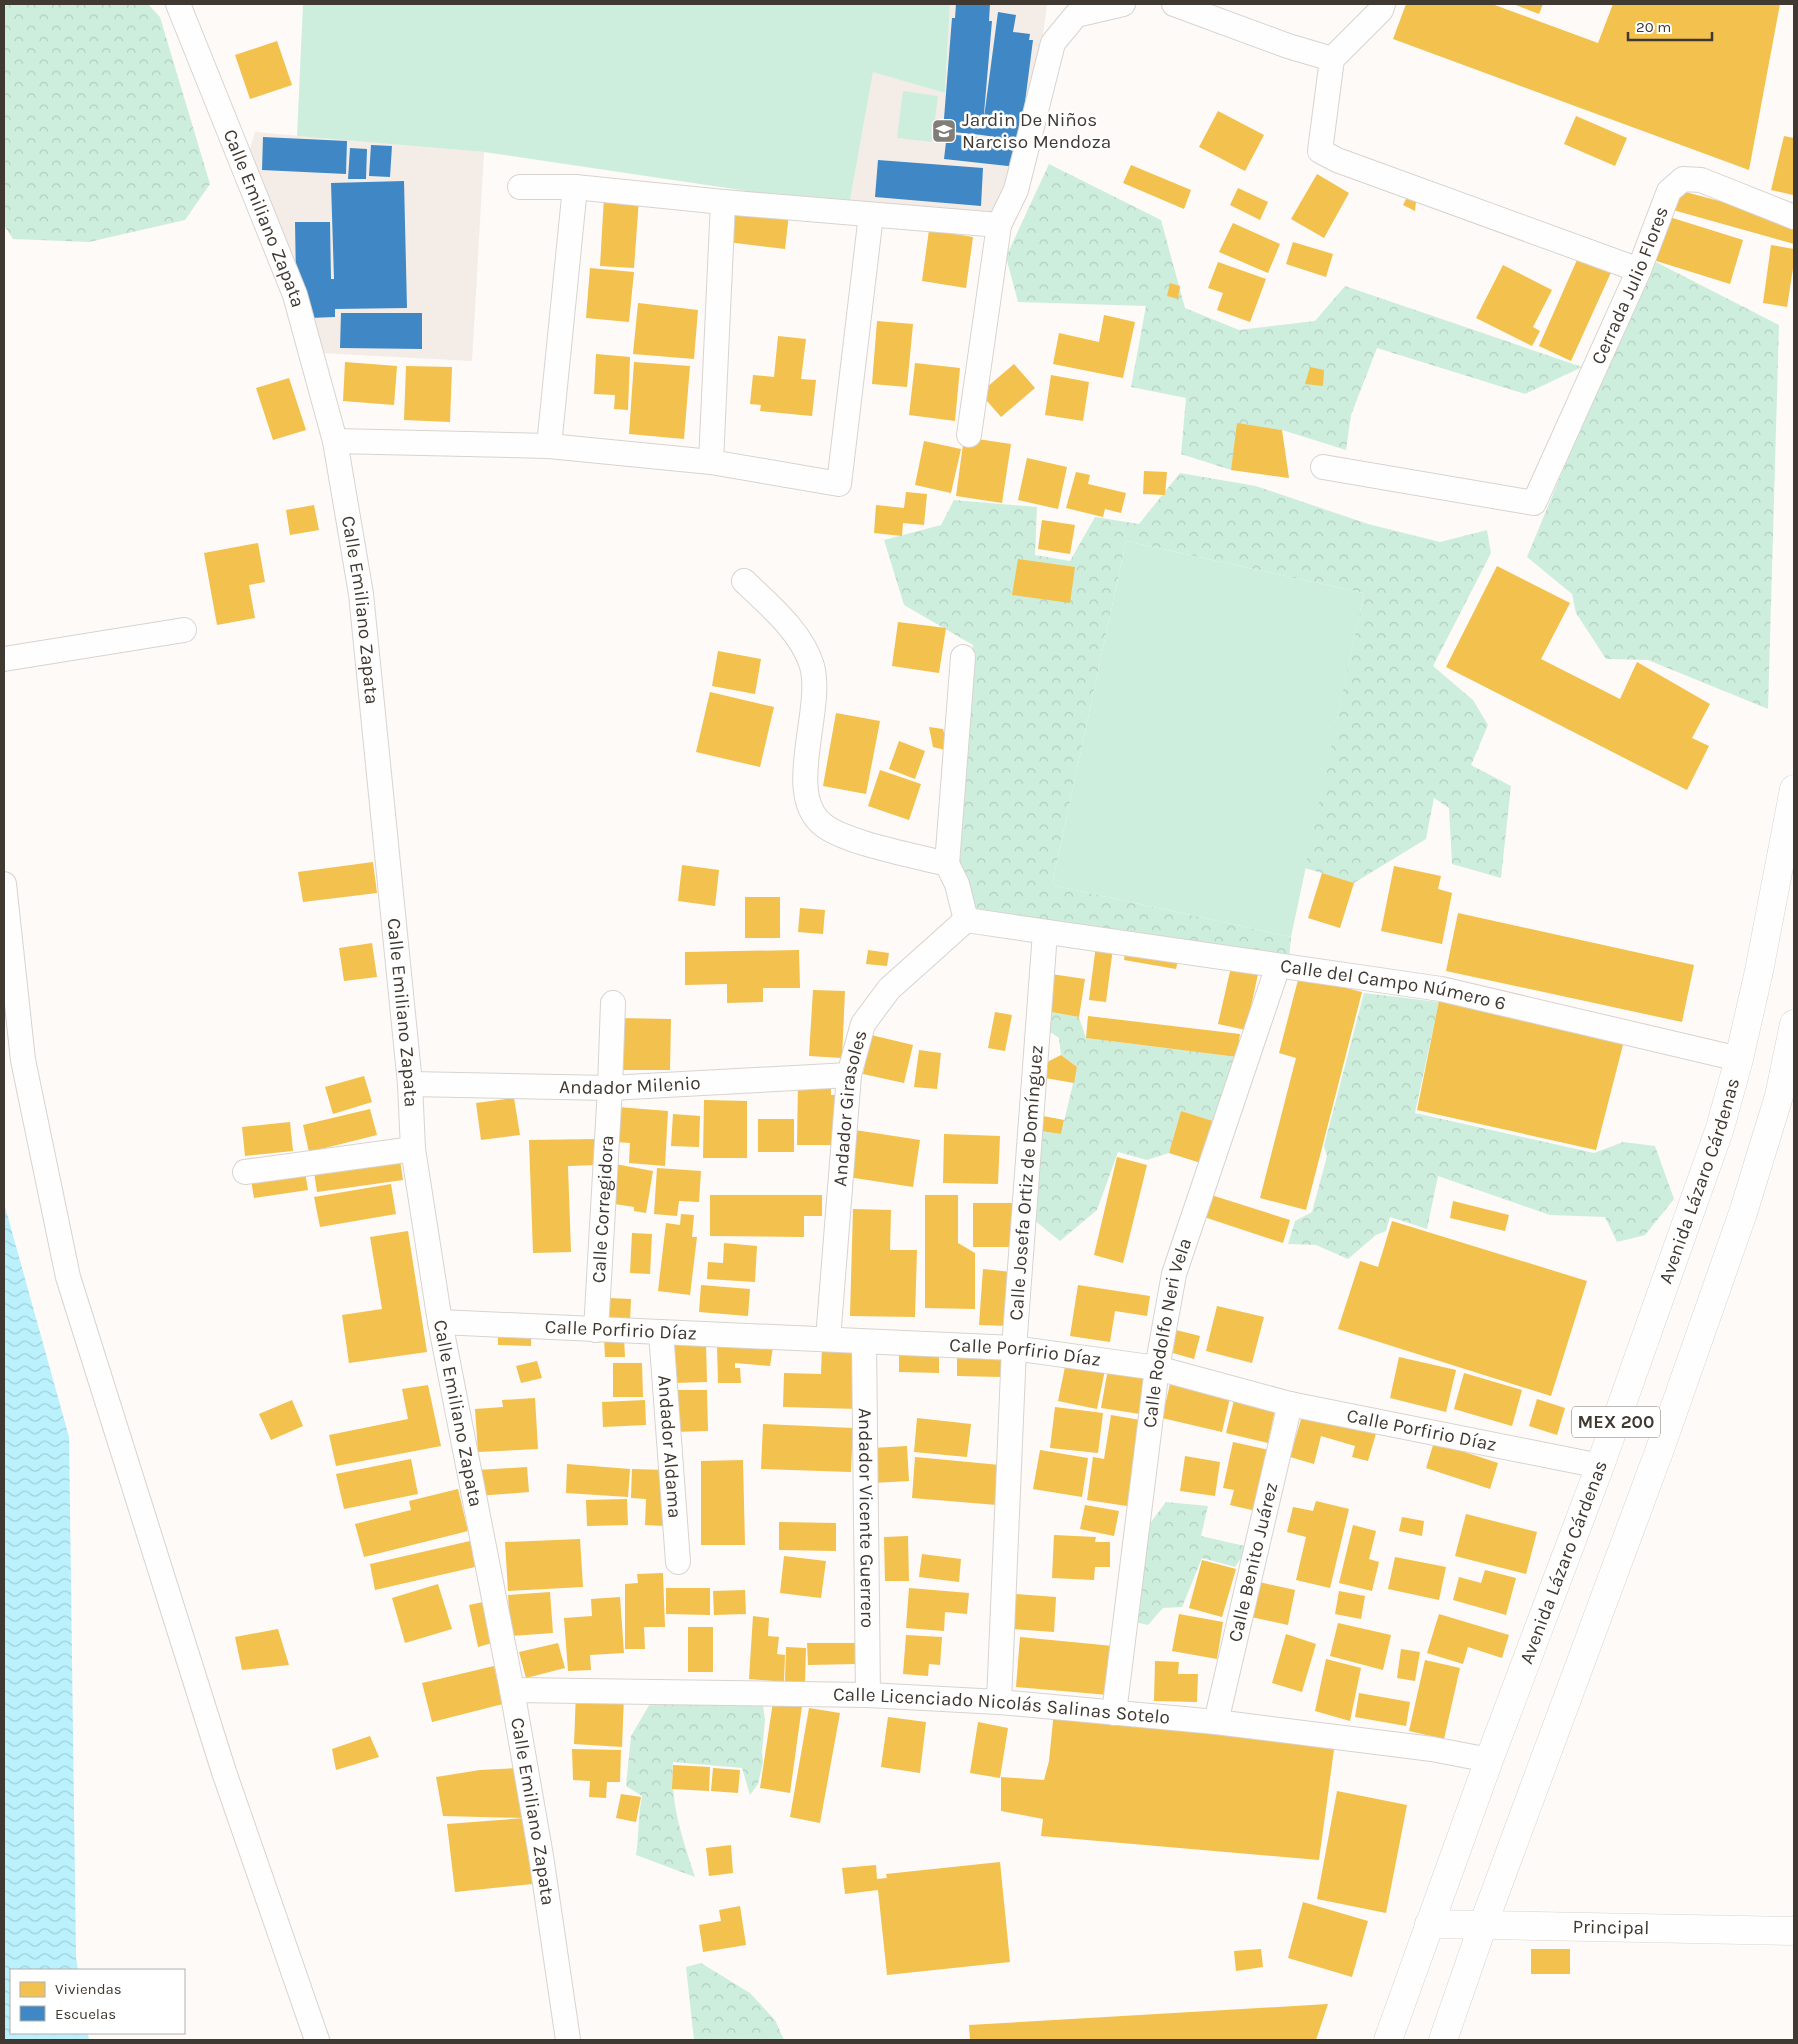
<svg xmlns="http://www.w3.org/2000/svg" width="1798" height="2044" font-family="Karla,sans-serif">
<defs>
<pattern id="forest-crowns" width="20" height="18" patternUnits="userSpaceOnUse" patternTransform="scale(1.25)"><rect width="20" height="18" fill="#ceeedd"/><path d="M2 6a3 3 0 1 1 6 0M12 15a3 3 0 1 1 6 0" fill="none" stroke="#b2cdbe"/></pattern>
<pattern id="water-waves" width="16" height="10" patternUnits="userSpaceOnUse" patternTransform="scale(1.25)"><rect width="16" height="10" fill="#baf1fc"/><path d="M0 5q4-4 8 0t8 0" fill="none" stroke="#a1cfd8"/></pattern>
</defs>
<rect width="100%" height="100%" fill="#fdfaf8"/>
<!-- education -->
<path fill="#f4ece7" d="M950 4H1047L1037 81 1018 169 994 219 849 206 873 71 945 93Z
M255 132 484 152 472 361 321 353 247 159Z"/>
<!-- green -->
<path fill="#ceeedd" d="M303 4H950L945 93 873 72 849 206 484 152 297 136Z
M903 91 938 96 932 142 897 138Z
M1126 541 1364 593 1291 937 1052 885Z"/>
<!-- forest -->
<path fill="url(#forest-crowns)" d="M4 4H148L160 17 210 184 185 220 89 242 13 239 4 225Z
M1049 164 1161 220 1185 308 1239 330 1315 321 1345 286 1582 367 1525 394 1377 348 1351 415 1346 450 1282 430 1238 424 1231 470 1181 454 1186 398 1131 387 1146 306 1018 302 1006 257Z
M1650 259 1779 325 1768 709 1648 660 1606 659 1576 613 1572 594 1527 557Z
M1180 473 1256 486 1368 524 1440 542 1487 530 1491 553 1433 666 1473 700 1488 725 1471 765 1511 786 1501 878 1452 864 1449 808 1434 798 1426 839 1354 883 1305 868 1364 593 1126 541 1052 885 1291 937 1289 959 976 912 959 862 973 645 904 605 884 540 941 525 954 500 1037 507 1035 555 1070 561 1095 517 1139 524Z
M1364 993 1439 1002 1415 1113 1594 1153 1623 1142 1655 1146 1674 1199 1645 1235 1617 1242 1605 1217 1550 1215 1438 1176 1427 1229 1390 1217 1386 1231 1376 1235 1348 1259 1316 1245 1288 1244 1295 1221 1312 1212 1327 1156 1324 1146Z
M1050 1012 1079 1017 1086 1038 1237 1057 1216 1122 1181 1111 1169 1153 1147 1160 1118 1152 1097 1210 1060 1241 1034 1220 1041 1131 1061 1134 1077 1067 1061 1055 1059 1038 1050 1032Z
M1166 1502 1208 1506 1201 1536 1249 1547 1235 1567 1202 1558 1182 1607 1163 1608 1148 1625 1131 1621 1148 1526Z
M762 1699 765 1719 762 1752 763 1763 758 1784 750 1795 742 1768 673 1762C670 1804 682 1837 695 1877L636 1855C639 1835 638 1816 642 1796L626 1786 631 1736 651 1702Z
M701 1963 750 1993 775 2020 784 2040H694L686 1967Z"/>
<!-- water -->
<path fill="url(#water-waves)" d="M4 1203 69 1437 76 1957 78 1970H11V2033H88L89 2040H4Z"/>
<!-- homes -->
<path fill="#f2c14e" d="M1406 4H1492L1598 43 1613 4H1780L1749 170 1393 39Z
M1513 4H1543L1539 14Z
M277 41 292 85 250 99 235 55Z
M1218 111 1264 135 1245 171 1199 147Z
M1576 116 1627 138 1615 166 1564 144Z
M1784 136 1794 138 1793 195 1771 190Z
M1131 165 1191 190 1184 209 1123 183Z
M1317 174 1349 193 1324 238 1291 219Z
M1238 188 1268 202 1260 220 1230 205Z
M1678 190 1794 221V244L1673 210Z
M604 197 639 199 634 268 600 266Z
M1407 197 1416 202 1415 211 1403 205Z
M731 207 789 214 785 249 727 242Z
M1663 215 1743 240 1730 284 1650 259Z
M1233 223 1280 244 1268 273 1219 252Z
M929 230 973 237 966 288 922 281Z
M1293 242 1333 254 1326 277 1286 264Z
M1771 245 1794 249V262L1787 307 1763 303Z
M1580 253 1613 268 1571 361 1539 346Z
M1218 262 1266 279 1250 322 1217 310 1223 293 1208 288Z
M1503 265 1552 290 1533 327 1540 331 1532 346 1476 318Z
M590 268 634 272 629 322 586 318Z
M1170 283 1180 286 1178 299 1167 296Z
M638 303 698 310 694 359 633 354Z
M1104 315 1135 322 1123 378 1053 364 1059 333 1099 342Z
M877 321 913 324 907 387 872 384Z
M778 336 806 339 801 379 816 380 812 416 760 411 761 405 750 404 753 375 774 377Z
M596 354 630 357 628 410 614 409 615 395 594 394Z
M345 362 397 366 394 405 343 401Z
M634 362 690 366 684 439 629 434Z
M915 363 960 368 955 421 909 415Z
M1014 364 1035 388 1001 417 980 393Z
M406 366 452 367 450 422 404 420Z
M1310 367 1324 370 1323 386 1305 384Z
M1051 375 1089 382 1083 421 1045 415Z
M289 378 306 430 273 440 256 388Z
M1237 423 1282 430 1289 478 1231 470Z
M964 437 1011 444 1002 503 956 496Z
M924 441 961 449 951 493 915 485Z
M1027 458 1067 467 1058 509 1018 500Z
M1144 471 1167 472 1165 495 1143 494Z
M1076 472 1090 475 1088 484 1126 493 1121 513 1105 509 1103 517 1066 508Z
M906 492 927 494 924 525 903 523 902 536 874 533 876 505 904 508Z
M314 505 319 530 290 535 286 510Z
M1042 520 1075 525 1070 554 1038 549Z
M258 543 265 582 249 585 255 618 217 625 204 553Z
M1018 559 1075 567 1070 603 1012 595Z
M1497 566 1570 603 1541 659 1620 699 1637 662 1710 704 1692 738 1709 746 1687 790 1446 667Z
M898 622 946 628 939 673 892 666Z
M718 651 761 659 755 694 712 686Z
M710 692 774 707 760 767 696 752Z
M836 713 880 721 866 794 823 786Z
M929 727 943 729 949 751 933 747Z
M899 741 925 751 915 779 889 769Z
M880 770 921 784 909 820 868 806Z
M373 862 377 893 303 902 298 872Z
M682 865 719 870 715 906 678 901Z
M1394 866 1441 876 1438 889 1452 893 1442 944 1381 931Z
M1322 873 1354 883 1340 928 1308 918Z
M745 897H780V938H745Z
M800 908 825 910 823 934 798 932Z
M1458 913 1694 965 1682 1022 1446 971Z
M372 943 377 977 344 981 339 948Z
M1096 945 1113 948 1106 1002 1089 1000Z
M1126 947 1179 956 1176 969 1124 960Z
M799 950 800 988H763V1002L727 1003V984L685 985V952Z
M868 950 889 953 887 966 866 964Z
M1231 967 1258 974 1246 1030 1218 1024Z
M1051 974 1085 979 1079 1017 1045 1011Z
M1299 976 1362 992 1306 1210 1260 1198 1296 1058 1279 1053Z
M813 990 845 991 842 1058 809 1056Z
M1440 996 1625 1037 1596 1150 1417 1110Z
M995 1012 1012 1015 1005 1051 988 1048Z
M1088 1016 1240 1034 1237 1057 1086 1038Z
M618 1018 671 1019 670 1070H617Z
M871 1035 913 1045 904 1083 863 1074Z
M919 1050 941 1053 937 1089 914 1087Z
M1061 1055 1077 1067 1074 1083 1045 1078 1043 1064Z
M364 1076 372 1102 333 1114 325 1087Z
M798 1082H831V1095H838L837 1145H797Z
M514 1098 520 1135 481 1140 476 1103Z
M704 1100 747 1101V1158H703Z
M618 1107 668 1111 665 1166 629 1163 630 1143 616 1142Z
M370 1109 377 1135 309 1152 303 1125Z
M1181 1111 1216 1122 1204 1164 1169 1153Z
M673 1114 700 1116 699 1147 671 1146Z
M1043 1116 1064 1120 1061 1134 1041 1131Z
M758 1119H794V1152H758Z
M290 1122 293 1151 245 1156 242 1127Z
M855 1130 920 1140 913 1187 848 1177Z
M944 1134 1000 1136 998 1184 943 1183Z
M596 1139 597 1165 568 1166 571 1252 533 1253 529 1140Z
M399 1153 403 1180 317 1192 313 1165Z
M1117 1157 1147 1165 1123 1263 1094 1255Z
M615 1164 653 1171 646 1213 634 1211V1207L608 1203Z
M657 1168 701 1171 699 1202 679 1201 677 1216 654 1214Z
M305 1172 308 1190 254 1198 251 1180Z
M391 1184 396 1214 320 1227 314 1197Z
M1208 1194 1290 1220 1283 1243 1201 1216Z
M710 1195H822V1216H804V1237L710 1236Z
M925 1195H958V1243L975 1253V1309L925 1308Z
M1453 1201 1509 1215 1505 1231 1450 1218Z
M973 1203H1013L1012 1247H973Z
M853 1209 891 1210 890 1250H917L915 1317 850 1316Z
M681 1214 694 1215 692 1237H697L690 1295 658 1291 666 1223 680 1225Z
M1392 1221 1587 1281 1551 1396 1338 1329 1360 1261 1378 1267Z
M408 1231 427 1352 349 1363 342 1315 382 1309 370 1237Z
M632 1233 652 1234 650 1274 630 1273Z
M724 1243 757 1246 755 1282 707 1279 708 1262 723 1263Z
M983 1269 1012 1272 1008 1326 979 1325Z
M701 1285 750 1289 748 1316 699 1312Z
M1078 1285 1150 1296 1147 1316 1115 1311 1110 1342 1070 1336Z
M609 1298 631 1299 630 1322 608 1321Z
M1217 1306 1264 1317 1252 1363 1206 1351Z
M1176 1330 1200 1336 1194 1359 1173 1353Z
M498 1331 531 1332V1346L498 1345Z
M604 1338H624L625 1357H605Z
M674 1343H706L707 1382 674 1383Z
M717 1345 773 1347 770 1366 735 1363V1368H740L741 1383H718Z
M822 1346H859L858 1409 783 1407 784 1373 821 1374Z
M899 1351H939V1373L899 1372Z
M957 1353 1001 1354V1377L957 1376Z
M1399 1357 1456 1370 1446 1412 1390 1398Z
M537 1361 542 1378 521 1383 516 1366Z
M1066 1362 1105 1370 1097 1409 1058 1401Z
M613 1363H642L643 1397H613Z
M1108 1369 1146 1376 1140 1414 1101 1408Z
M1464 1373 1522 1390 1512 1426 1454 1409Z
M1170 1384 1230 1398 1222 1432 1162 1418Z
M428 1385 441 1446 336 1466 329 1435 408 1419 402 1389Z
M672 1390H707L708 1431 673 1432Z
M1235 1396 1276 1405 1268 1443 1226 1433Z
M535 1398 538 1449 478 1452 475 1409 503 1407 502 1400Z
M1537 1399 1565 1408 1557 1435 1529 1426Z
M292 1400 303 1426 271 1440 259 1414Z
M645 1400 646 1425 603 1427 602 1402Z
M1055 1407 1103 1413 1098 1453 1050 1448Z
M1304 1409 1377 1430 1368 1461 1352 1457 1355 1446 1321 1436 1314 1464 1290 1457Z
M1111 1415 1140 1420 1127 1506 1087 1500 1093 1457 1104 1459Z
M917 1418 971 1424 967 1457 914 1452Z
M763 1424 853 1428 851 1472 761 1469Z
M1233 1442 1269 1450 1256 1511 1230 1505 1234 1490 1223 1488Z
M1434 1442 1498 1463 1490 1489 1426 1468Z
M907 1446 909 1481 873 1483 872 1448Z
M1040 1450 1088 1458 1082 1497 1033 1489Z
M1185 1456 1220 1462 1215 1496 1180 1491Z
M915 1457 1000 1465 997 1505 912 1498Z
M411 1459 418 1494 344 1509 336 1474Z
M743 1460 745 1545H701V1461Z
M567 1464 630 1469 628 1497 566 1493Z
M527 1467 529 1492 478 1496 477 1470Z
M632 1469 667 1470 665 1526 645 1525 646 1499 631 1498Z
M458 1489 468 1531 364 1557 355 1524 411 1510 409 1501Z
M627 1499 628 1525 587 1526 586 1500Z
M1316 1501 1349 1509 1330 1588 1296 1580 1306 1537 1287 1532 1293 1507 1313 1511Z
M1085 1505 1119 1511 1114 1536 1080 1529Z
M1466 1514 1537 1532 1526 1574 1455 1556Z
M1402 1517 1424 1521 1422 1536 1399 1531Z
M779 1522 836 1523V1551L779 1550Z
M1353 1525 1376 1531 1369 1559 1379 1562 1372 1591 1339 1583Z
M1054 1535 1096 1537 1095 1542H1110V1567H1095L1094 1580 1052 1578Z
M908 1536 909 1581H885L884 1537Z
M580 1539 583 1587 508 1591 505 1542Z
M470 1541 475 1567 375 1590 370 1564Z
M922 1554 961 1559 959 1582 919 1577Z
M784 1556 826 1561 821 1598 780 1593Z
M1395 1557 1446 1567 1439 1600 1388 1589Z
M1202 1560 1236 1569 1222 1617 1189 1608Z
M1485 1570 1516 1578 1506 1615 1453 1600 1459 1577 1481 1583Z
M663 1573 665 1627H644L645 1649H625V1584L638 1583 637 1574Z
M1259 1582 1295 1590 1288 1625 1251 1617Z
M438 1584 452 1629 405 1643 392 1598Z
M666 1588H710V1615L666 1614Z
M909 1588 969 1593 967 1614 945 1612 944 1631 906 1628Z
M745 1590 746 1614 714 1615 713 1591Z
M1339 1591 1365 1596 1361 1619 1335 1614Z
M550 1592 553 1633 511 1636 508 1595Z
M1016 1594 1056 1597 1054 1632 1013 1629Z
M620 1597 624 1653 590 1655 591 1670 568 1671 564 1618 592 1616 591 1599Z
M483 1602 492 1643 478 1647 469 1605Z
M1179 1614 1223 1622 1217 1659 1172 1651Z
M1439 1614 1509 1635 1502 1658 1468 1647 1463 1664 1427 1653Z
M753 1616 769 1618 768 1636 779 1637 777 1654 785 1655 784 1682 749 1679Z
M1338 1623 1391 1635 1383 1670 1330 1656Z
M688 1627H713V1672H688Z
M278 1629 289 1665 242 1670 235 1637Z
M1286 1634 1316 1644 1302 1692 1272 1683Z
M906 1635 942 1637 940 1665 929 1664 928 1676 903 1674Z
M1020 1637 1113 1646 1108 1695 1016 1687Z
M558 1643 565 1668 526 1678 519 1652Z
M807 1643H857V1664L808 1665Z
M786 1647 806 1648 805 1683 785 1682Z
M1401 1649 1420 1652 1415 1681 1397 1678Z
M1326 1659 1361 1668 1350 1721 1315 1711Z
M1425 1660 1460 1668 1444 1739 1409 1731Z
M1155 1661 1179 1662 1178 1674H1198L1197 1702 1154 1701Z
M494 1666 503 1704 432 1722 422 1683Z
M576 1693 624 1695 622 1747 574 1744Z
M1359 1693 1410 1702 1406 1726 1355 1717Z
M773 1702 802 1706 790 1793 760 1788Z
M809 1708 840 1713 820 1823 790 1817Z
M1054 1711 1335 1742 1319 1860 1041 1836 1043 1819 1001 1811V1777L1044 1780 1049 1761Z
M888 1717 926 1722 920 1773 881 1767Z
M978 1722 1008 1728 1000 1778 970 1773Z
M370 1736 379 1757 336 1770 332 1749Z
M572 1749 621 1750 620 1782H607L606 1798 589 1797 590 1781 573 1780Z
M673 1765 710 1767 709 1791 672 1789Z
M520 1768 528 1818 533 1884 455 1892 447 1824 525 1818 443 1816 436 1777 480 1770Z
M713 1768 740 1770 738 1793 711 1791Z
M1337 1791 1407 1805 1386 1913 1317 1899Z
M621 1794 641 1797 636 1822 616 1818Z
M731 1845 733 1873 709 1876 706 1848Z
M1000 1862 1010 1962 887 1975 878 1890 845 1894 842 1868 876 1865 877 1879 887 1878 886 1874Z
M1303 1902 1368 1921 1352 1977 1288 1958Z
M740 1906 746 1945 703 1952 699 1925 721 1921 719 1910Z
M1261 1949 1263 1967 1236 1971 1234 1951Z
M1531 1949H1570V1974H1531Z
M1328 2004 1316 2040H970L969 2025Z"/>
<!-- schools -->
<path fill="#3f88c5" d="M956 4H990L989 21H992L983 125 998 12 1016 15 1013 32 1030 34 1029 40H1033L1020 141 982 135 943 131 952 18H955Z
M947 134 1020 142 1017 167 944 159Z
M263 137 347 141 346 174 262 170Z
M371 145 392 146 390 177 369 176Z
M350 148 367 149 366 179H348Z
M878 160 983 168 981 206 875 197Z
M404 181 407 308 335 309V317L310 318 296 280 295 222H330L331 279H334L331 183Z
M341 313H422V349L340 348Z"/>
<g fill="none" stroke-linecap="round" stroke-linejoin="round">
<defs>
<g id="street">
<path id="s1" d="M178 4 295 295 335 441 361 594 410 1084 413 1149 440 1322 512 1690 541 1856 568 2040"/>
<path d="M1174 4 1288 46 1332 59"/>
<path d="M1383 4 1381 10 1332 59 1320 151 1337 160 1639 270"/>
<path d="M520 187H575L723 202 999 225"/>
<path d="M969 435 999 225 1016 190 1053 43 1076 15 1123 4"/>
<path d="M335 441 549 446 711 462 839 484 871 215"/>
<path d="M549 446 575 187"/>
<path d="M711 462 723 202"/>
<path id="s2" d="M1323 467 1534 503 1639 270 1669 191 1683 179 1701 180 1794 217"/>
<path d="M744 581C769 605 802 632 812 666 824 710 784 792 822 824 844 843 917 856 947 864L957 884 966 920"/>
<path d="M4 659 184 630"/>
<path d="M947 864 963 657"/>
<path d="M4 884 23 1060 68 1277 224 1772 317 2040"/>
<path id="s3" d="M966 920 1441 989 1739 1059"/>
<path id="s4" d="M410 1084 610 1088 849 1075"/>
<path d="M245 1172 413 1149"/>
<path id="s5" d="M440 1322 1014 1348 1157 1368 1290 1404 1600 1466"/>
<path id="s6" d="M596 1330 610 1088 613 1003"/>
<path id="s7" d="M661 1332 678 1562"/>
<path id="s8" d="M828 1339 849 1075 863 1024 889 989 966 920"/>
<path id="s9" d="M864 1342 868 1695"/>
<path id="s10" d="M512 1690 868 1695 999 1702 1216 1722 1432 1749 1489 1760"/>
<path id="s11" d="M999 1702 1014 1348 1045 933"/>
<path id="s12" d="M1114 1713 1157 1368 1174 1274 1278 966"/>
<path id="s13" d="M1216 1722 1290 1404"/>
</g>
<g id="secondary">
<path id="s14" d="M1429 1924 1794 1931"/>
</g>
<g id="primary">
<path id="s15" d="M1388 2040 1489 1760 1600 1466 1720 1128 1739 1059 1759 971 1794 789"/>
<path d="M1443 2040 1483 1925 1660 1449 1743 1213 1779 1096 1794 1024"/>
</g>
</defs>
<!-- street casing -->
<use href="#street" stroke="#d8d3cf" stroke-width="26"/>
<!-- secondary casing -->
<use href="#secondary" stroke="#d8d3cf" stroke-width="29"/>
<!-- primary casing -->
<use href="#primary" stroke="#d8d3cf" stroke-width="29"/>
<!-- street -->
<use href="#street" stroke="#fffefe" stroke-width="24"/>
<!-- secondary -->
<use href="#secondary" stroke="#fffefe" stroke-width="28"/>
<!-- primary -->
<use href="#primary" stroke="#fffefe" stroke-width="28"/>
</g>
<!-- icons -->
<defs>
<symbol id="school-square" viewBox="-11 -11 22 22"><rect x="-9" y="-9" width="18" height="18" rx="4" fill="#827d77" stroke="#fff"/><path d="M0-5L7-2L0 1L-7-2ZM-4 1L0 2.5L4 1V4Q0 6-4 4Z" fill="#fff"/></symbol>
</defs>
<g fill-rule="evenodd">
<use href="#school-square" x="930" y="117" width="28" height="28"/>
</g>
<g text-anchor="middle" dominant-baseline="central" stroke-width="5" stroke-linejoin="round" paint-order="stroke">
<!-- shield labels -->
<rect fill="#fff" stroke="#797470" stroke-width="1" x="1572" y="1406.5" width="88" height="31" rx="4"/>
<g font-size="18" font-weight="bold" fill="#403932">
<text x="1616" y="1422">MEX 200</text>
</g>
<!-- poi labels -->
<g font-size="19" fill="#403932" stroke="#fff" text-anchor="start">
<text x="962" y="120">Jardin De Niños<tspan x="962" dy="22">Narciso Mendoza</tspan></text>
</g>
<!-- street labels -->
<g font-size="19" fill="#403932" stroke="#fff">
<text stroke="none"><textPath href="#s1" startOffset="231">Calle Emiliano Zapata</textPath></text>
<text stroke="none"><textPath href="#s2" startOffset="452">Cerrada Julio Flores</textPath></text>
<text stroke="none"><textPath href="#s1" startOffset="636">Calle Emiliano Zapata</textPath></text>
<text stroke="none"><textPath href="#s3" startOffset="432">Calle del Campo Número 6</textPath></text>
<text stroke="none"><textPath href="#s1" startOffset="1041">Calle Emiliano Zapata</textPath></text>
<text stroke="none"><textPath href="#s4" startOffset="220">Andador Milenio</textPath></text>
<text stroke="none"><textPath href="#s8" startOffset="232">Andador Girasoles</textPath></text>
<text stroke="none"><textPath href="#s15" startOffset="914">Avenida Lázaro Cárdenas</textPath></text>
<text stroke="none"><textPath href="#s11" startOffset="520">Calle Josefa Ortiz de Domínguez</textPath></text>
<text stroke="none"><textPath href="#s6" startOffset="121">Calle Corregidora</textPath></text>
<text stroke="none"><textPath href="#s5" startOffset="181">Calle Porfirio Díaz</textPath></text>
<text stroke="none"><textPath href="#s12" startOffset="384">Calle Rodolfo Neri Vela</textPath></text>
<text stroke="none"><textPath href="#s5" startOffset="586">Calle Porfirio Díaz</textPath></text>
<text stroke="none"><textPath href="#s1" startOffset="1446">Calle Emiliano Zapata</textPath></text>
<text stroke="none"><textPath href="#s5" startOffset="991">Calle Porfirio Díaz</textPath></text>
<text stroke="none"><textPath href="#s7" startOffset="115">Andador Aldama</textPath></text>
<text stroke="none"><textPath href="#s9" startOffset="176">Andador Vicente Guerrero</textPath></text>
<text stroke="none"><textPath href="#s15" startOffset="509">Avenida Lázaro Cárdenas</textPath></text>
<text stroke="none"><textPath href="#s13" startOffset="164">Calle Benito Juárez</textPath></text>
<text stroke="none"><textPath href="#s10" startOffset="490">Calle Licenciado Nicolás Salinas Sotelo</textPath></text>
<text stroke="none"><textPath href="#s1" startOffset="1851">Calle Emiliano Zapata</textPath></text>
<text stroke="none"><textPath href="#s14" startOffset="182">Principal</textPath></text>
</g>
</g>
<!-- border -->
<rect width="1798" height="2044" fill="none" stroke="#403932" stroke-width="10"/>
<!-- legend -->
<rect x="10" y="1969" width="175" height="65" fill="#ffffff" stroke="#b3b0ad"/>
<rect x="20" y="1982" width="25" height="15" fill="#f2c14e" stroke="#b3b0ad"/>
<text x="55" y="1994" font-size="15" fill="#403932">Viviendas</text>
<rect x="20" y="2006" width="25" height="15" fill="#3f88c5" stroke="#b3b0ad"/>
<text x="55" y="2019" font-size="15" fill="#403932">Escuelas</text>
<!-- scale -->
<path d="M1628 32v8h84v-8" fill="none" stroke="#403932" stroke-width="2.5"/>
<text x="1636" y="32" font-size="15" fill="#403932" stroke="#ffffff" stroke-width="4" paint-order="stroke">20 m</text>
</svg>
